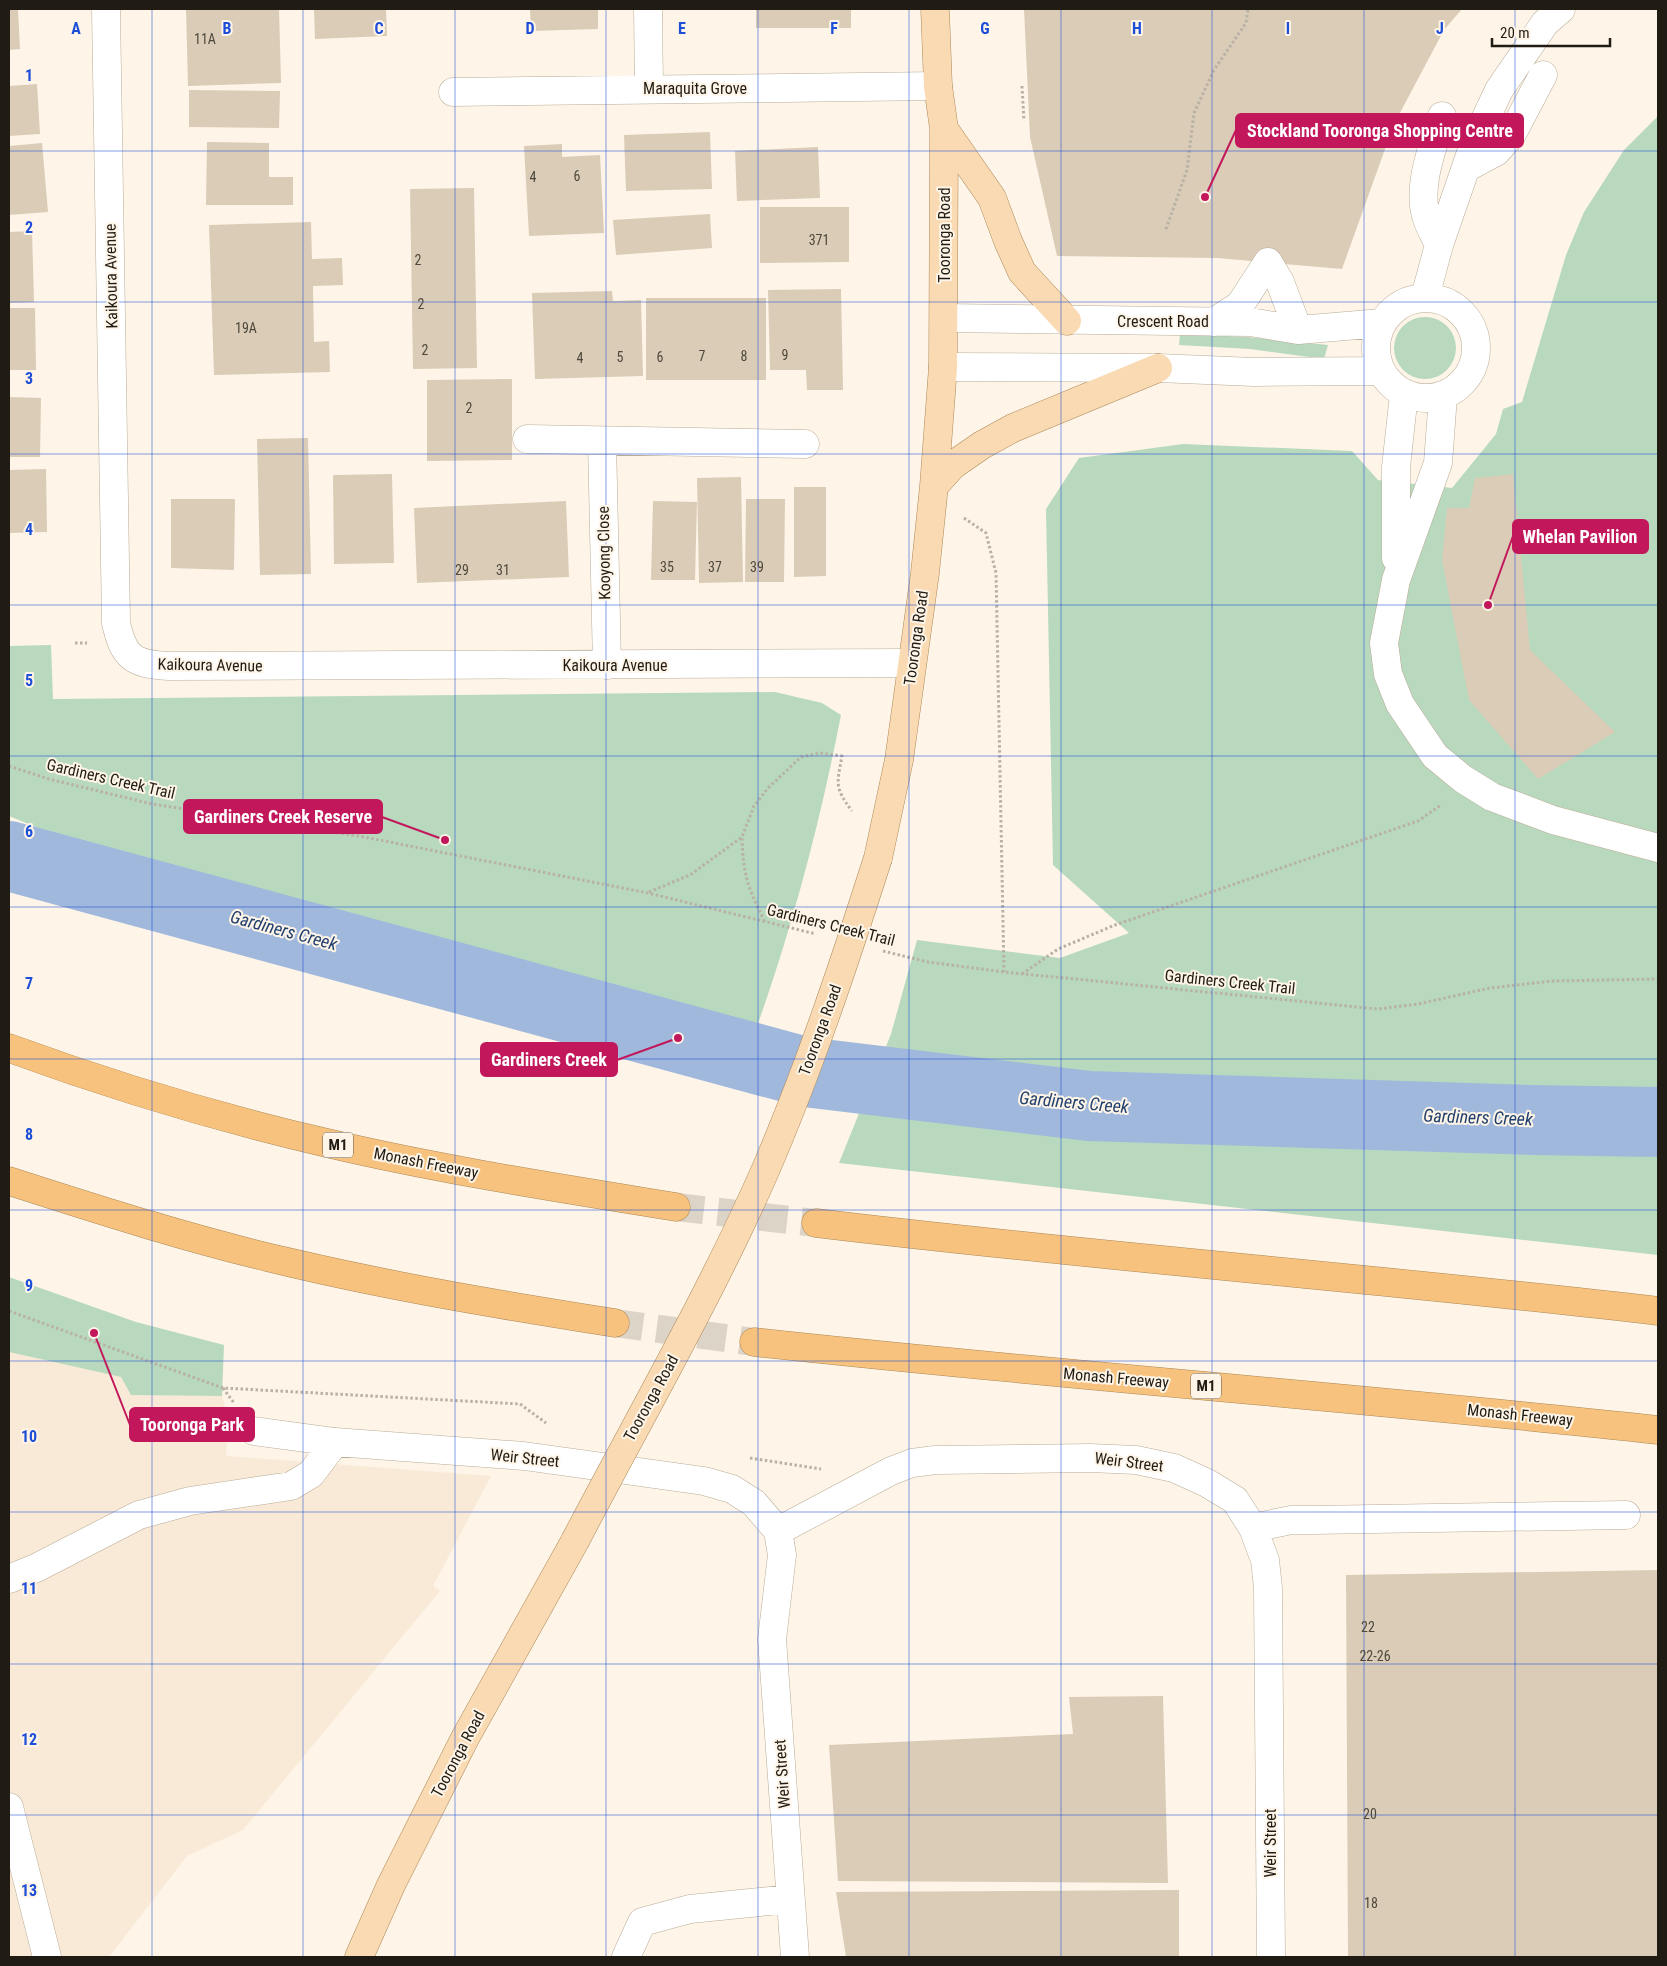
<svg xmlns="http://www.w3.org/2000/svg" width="1667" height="1966" font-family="'Roboto Condensed',sans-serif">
<rect width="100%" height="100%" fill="#fef5e8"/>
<!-- industrial -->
<path fill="#f8ead7" d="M9 1352 122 1377 131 1395 222 1396 228 1417 226 1456 491 1476 433 1586 440 1591 243 1830 187 1856 109 1957H9Z"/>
<!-- green -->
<path fill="#b8d9be" d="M1658 116V1255L839 1163 891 1034 917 940 1060 958 1129 933 1053 865 1046 509 1079 458 1183 444 1352 451 1378 480 1452 488 1496 434 1503 409 1522 402 1566 255 1584 212 1624 150Z
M1394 348a31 31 0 1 1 62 0a31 31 0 1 1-62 0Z
M1180 334 1248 337 1328 345 1324 359 1250 349 1179 345Z
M51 645 53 699 775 692 822 703 841 715C820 823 792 929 755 1032L472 952 241 890 43 830 9 816V646Z
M9 1277 136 1322 224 1345 222 1396 131 1395 121 1377 9 1352Z"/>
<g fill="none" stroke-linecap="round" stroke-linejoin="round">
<!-- river -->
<path stroke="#a0b8dc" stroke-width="70" d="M9 856 805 1072 1089 1106 1532 1120 1658 1122"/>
</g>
<!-- building -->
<path fill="#daccb6" d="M9 9H18L20 49 9 50Z
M186 9H279L281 83 188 86Z
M314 9H386L387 36 315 39Z
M530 9H598V29L531 31Z
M756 9H851V28H756Z
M1024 9H1462L1444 30 1394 124 1342 269 1217 258 1057 256 1030 137Z
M37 84 40 134 9 136V86Z
M189 90 280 91 279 128 189 127Z
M710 132 712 189 626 191 624 135Z
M207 142 269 143V177H293V205H206Z
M42 143 48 212 9 215V146Z
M562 144V157L600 155 604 233 529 236 524 146Z
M818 147 820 198 737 201 735 151Z
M474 188 477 368 413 369 410 189Z
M760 207H849V262L760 263Z
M710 214 712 248 616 255 613 220Z
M311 222 312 259 342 258 343 285 313 286 314 342 329 341 330 372 214 375 209 225Z
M32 231 34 302 9 303V232Z
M841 289 843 390H807L806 370H770L768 290Z
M612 291 613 301 641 300 643 376 535 379 532 293Z
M646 298H766V380H646Z
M9 308H35L36 370H9Z
M512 379V460L427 461V380Z
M9 397 41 398 40 457H9Z
M308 438 311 574 260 575 257 439Z
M46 469 47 532 9 533V470Z
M392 474 394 563 334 564 333 475Z
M1513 474 1530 650 1615 732 1538 779 1469 700 1442 560 1447 508H1469L1475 478Z
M741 477 743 582 699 583 697 478Z
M794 487H826V576L794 577Z
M171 499H235L234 570 171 568Z
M746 499H785L784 582H745Z
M566 501 569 577 417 583 414 508Z
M653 501 697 502 695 580H651Z
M1658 1570V1957H1348L1346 1575Z
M1163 1696 1168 1883 838 1881 829 1745 1073 1734 1069 1697Z
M1179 1890V1957H846L836 1892Z"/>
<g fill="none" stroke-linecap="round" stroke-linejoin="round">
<!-- highway-tunnel -->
<path stroke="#ddd4c8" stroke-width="28" stroke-dasharray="28 14" stroke-linecap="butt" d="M676 1207 816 1223
M615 1323 754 1342"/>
<defs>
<path id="minor" d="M106 9 116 623C124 658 133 664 169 666L912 663
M648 9 649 88
M453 92 938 86
M1466 168 1496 152 1512 134 1543 75
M1439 245C1435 236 1430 228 1427 219 1416 187 1433 147 1442 116
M1425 297 1439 245 1475 141 1499 90 1545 23 1561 9
M1376 348a50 50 0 1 1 100 0a50 50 0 1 1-100 0Z
M944 318 1250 322 1298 330 1382 323
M1214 322 1240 305 1268 262 1280 282 1298 330
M943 367 1158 368 1254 372 1381 371
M1443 396 1438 463 1396 580 1384 643 1388 674 1400 704 1435 756 1463 779 1492 797 1553 820 1658 848
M527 439 805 444
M602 441 607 665
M1396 558V467L1404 394
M254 1431 335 1442 524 1456 704 1481 732 1489 754 1503 778 1531 782 1555 772 1639 795 1957
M1253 1528 1291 1520H1312L1626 1515
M778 1531 891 1471 912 1463 935 1460 1090 1458 1136 1460 1174 1468 1207 1483 1235 1500 1253 1528 1265 1560 1268 1588 1271 1957
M9 1579 36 1568 139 1515 190 1501 291 1486 311 1474 335 1442
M9 1807 47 1957
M626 1957 642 1922 690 1909 790 1899"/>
<path id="major" d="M944 129 992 198 1008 241 1022 272 1067 321
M934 486 953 465 982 445 1013 428 1158 368
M878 858 899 760 925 573 934 486 943 367 944 129 938 86 935 9
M359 1957 391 1885 465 1738 575 1541"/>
<path id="highway" d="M9 1048C113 1086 219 1118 327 1143 442 1170 559 1188 676 1207
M9 1181C102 1211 196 1241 292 1263 399 1288 507 1306 615 1323
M816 1223C1096 1257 1378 1278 1658 1311
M754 1342C1055 1375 1357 1397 1658 1430"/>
</defs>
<!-- minor casing -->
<use href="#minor" stroke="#b9ac96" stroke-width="29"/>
<!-- major casing -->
<use href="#major" stroke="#ab8859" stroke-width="29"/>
<!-- highway casing -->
<use href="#highway" stroke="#ab8859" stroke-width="29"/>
<!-- path -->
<path stroke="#b8b1a5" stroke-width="3" stroke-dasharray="2.5 2.5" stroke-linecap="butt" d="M1022 86 1024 121
M1166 229 1187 170 1194 113 1214 70 1246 23 1248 9
M964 518 986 533 996 573 1004 972
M75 643H87
M9 766 49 779 152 804 359 836 648 893 816 934
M742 838C743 875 748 888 765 922
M649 892 690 875 742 837 754 806 768 788 801 757 820 753 842 756C837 784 834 787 852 811
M883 951 928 962 1004 972 1378 1009 1418 1004 1490 988 1552 981 1658 979
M1022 974 1058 949 1115 925 1418 821 1441 805
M9 1311 223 1388 520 1404 546 1423
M223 1388 234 1403
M750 1458 821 1469"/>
<!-- minor -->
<use href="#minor" stroke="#fff" stroke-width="28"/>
<!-- major -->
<use href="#major" stroke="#fadab2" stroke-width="28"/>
<!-- highway -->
<use href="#highway" stroke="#f6c27e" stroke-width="28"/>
<defs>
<path id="major-bridge" d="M575 1541C639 1418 709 1298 765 1171 809 1069 844 964 878 858"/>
</defs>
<!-- major-bridge casing -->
<use href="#major-bridge" stroke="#ab8859" stroke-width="29" stroke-linecap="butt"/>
<!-- major-bridge -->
<use href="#major-bridge" stroke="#fadab2" stroke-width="28"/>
</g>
<!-- grid -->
<path fill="none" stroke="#1d4ed8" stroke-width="1" stroke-opacity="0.55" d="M152 9V1957M303 9V1957M455 9V1957M606 9V1957M758 9V1957M909 9V1957M1061 9V1957M1212 9V1957M1364 9V1957M1515 9V1957M9 151H1658M9 302H1658M9 454H1658M9 605H1658M9 756H1658M9 907H1658M9 1059H1658M9 1210H1658M9 1361H1658M9 1512H1658M9 1664H1658M9 1815H1658"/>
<g text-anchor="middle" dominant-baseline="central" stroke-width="4" stroke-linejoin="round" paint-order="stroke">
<!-- number labels -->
<g font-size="14" fill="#4e483c">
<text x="205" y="39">11A</text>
<text x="577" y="176">6</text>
<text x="533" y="177">4</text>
<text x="819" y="240">371</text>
<text x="418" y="260">2</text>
<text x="421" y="304">2</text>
<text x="246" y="328">19A</text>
<text x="425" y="350">2</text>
<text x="785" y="355">9</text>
<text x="702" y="356">7</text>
<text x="744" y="356">8</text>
<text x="620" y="357">5</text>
<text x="660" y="357">6</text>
<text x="580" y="358">4</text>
<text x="469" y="408">2</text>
<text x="667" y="567">35</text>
<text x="715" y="567">37</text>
<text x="757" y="567">39</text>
<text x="462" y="570">29</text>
<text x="503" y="570">31</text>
<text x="1368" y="1627">22</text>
<text x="1375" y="1656">22-26</text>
<text x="1370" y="1814">20</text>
<text x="1371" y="1903">18</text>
</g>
<!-- shield labels -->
<g fill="#fef5e8" stroke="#635d53" stroke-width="1">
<rect x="323" y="1132.5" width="30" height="25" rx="4"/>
<rect x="1191" y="1373.5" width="30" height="25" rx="4"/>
</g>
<g font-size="15" font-weight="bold" fill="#201c13">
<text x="338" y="1145">M1</text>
<text x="1206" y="1386">M1</text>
</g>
<!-- street labels -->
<g font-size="16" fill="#201c13" stroke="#fef5e8">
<text x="695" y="88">Maraquita Grove</text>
<text transform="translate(944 235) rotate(-90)">Tooronga Road</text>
<text transform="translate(111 276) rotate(-91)">Kaikoura Avenue</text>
<text x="1163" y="321">Crescent Road</text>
<text transform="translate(604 553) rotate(-91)">Kooyong Close</text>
<text transform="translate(916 638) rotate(-82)">Tooronga Road</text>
<text transform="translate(210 665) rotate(1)">Kaikoura Avenue</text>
<text x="615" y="665">Kaikoura Avenue</text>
<text transform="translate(111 779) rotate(13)">Gardiners Creek Trail</text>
<text transform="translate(831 925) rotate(14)">Gardiners Creek Trail</text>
<text transform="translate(1230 982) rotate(6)">Gardiners Creek Trail</text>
<text transform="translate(820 1030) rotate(-70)">Tooronga Road</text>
<text transform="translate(426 1163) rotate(11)">Monash Freeway</text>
<text transform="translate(1116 1378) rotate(5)">Monash Freeway</text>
<text transform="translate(651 1398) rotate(-61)">Tooronga Road</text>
<text transform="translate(1520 1415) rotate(6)">Monash Freeway</text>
<text transform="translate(525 1458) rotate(6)">Weir Street</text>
<text transform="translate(1129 1462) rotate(7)">Weir Street</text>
<text transform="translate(458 1754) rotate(-62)">Tooronga Road</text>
<text transform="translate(782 1774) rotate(-94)">Weir Street</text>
<text transform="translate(1270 1843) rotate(-90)">Weir Street</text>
</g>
<!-- water labels -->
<g font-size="18" font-style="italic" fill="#22416f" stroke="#fef5e8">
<text transform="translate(284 930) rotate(15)">Gardiners Creek</text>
<text transform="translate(1074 1102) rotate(5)">Gardiners Creek</text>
<text transform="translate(1478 1117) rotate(2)">Gardiners Creek</text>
</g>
</g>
<g font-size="16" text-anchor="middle" font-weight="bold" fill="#1d4ed8" stroke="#fef5e8" stroke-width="4" stroke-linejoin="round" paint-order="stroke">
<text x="76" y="34">A</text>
<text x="227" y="34">B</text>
<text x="379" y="34">C</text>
<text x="530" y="34">D</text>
<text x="682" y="34">E</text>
<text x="834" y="34">F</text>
<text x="985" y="34">G</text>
<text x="1137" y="34">H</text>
<text x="1288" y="34">I</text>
<text x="1440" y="34">J</text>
<text x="29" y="81">1</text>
<text x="29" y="233">2</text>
<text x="29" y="384">3</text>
<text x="29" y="535">4</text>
<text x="29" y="686">5</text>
<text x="29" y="837">6</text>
<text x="29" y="989">7</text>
<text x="29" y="1140">8</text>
<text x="29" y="1291">9</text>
<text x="29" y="1442">10</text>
<text x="29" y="1594">11</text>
<text x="29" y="1745">12</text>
<text x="29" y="1896">13</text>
</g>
<!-- callouts -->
<path fill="none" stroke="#c2185b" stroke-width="2" d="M1205 197L1236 130M1488 605L1513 536M445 840L382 817M678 1038L617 1060M94 1333L130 1425"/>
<g fill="#c2185b" stroke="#fef5e8" stroke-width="2">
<circle cx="1205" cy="197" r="5"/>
<circle cx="1488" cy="605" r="5"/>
<circle cx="445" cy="840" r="5"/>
<circle cx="678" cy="1038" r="5"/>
<circle cx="94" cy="1333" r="5"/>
</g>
<g fill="#c2185b" stroke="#c2185b" stroke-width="2">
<rect x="1236" y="114" width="287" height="33" rx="5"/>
<rect x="1513" y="520" width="135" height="33" rx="5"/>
<rect x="184" y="800" width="198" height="33" rx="5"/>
<rect x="481" y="1043" width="136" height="33" rx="5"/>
<rect x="130" y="1408" width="124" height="33" rx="5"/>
</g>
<g font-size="18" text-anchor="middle" font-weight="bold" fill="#fff">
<text x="1380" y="137">Stockland Tooronga Shopping Centre</text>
<text x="1580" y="543">Whelan Pavilion</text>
<text x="283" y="823">Gardiners Creek Reserve</text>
<text x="549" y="1066">Gardiners Creek</text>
<text x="192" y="1431">Tooronga Park</text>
</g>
<!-- border -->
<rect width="1667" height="1966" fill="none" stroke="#201c13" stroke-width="20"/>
<!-- scale -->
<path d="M1492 38v8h118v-8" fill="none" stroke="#201c13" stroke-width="2.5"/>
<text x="1500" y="38" font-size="15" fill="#201c13" stroke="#fef5e8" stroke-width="4" paint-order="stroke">20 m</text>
</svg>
